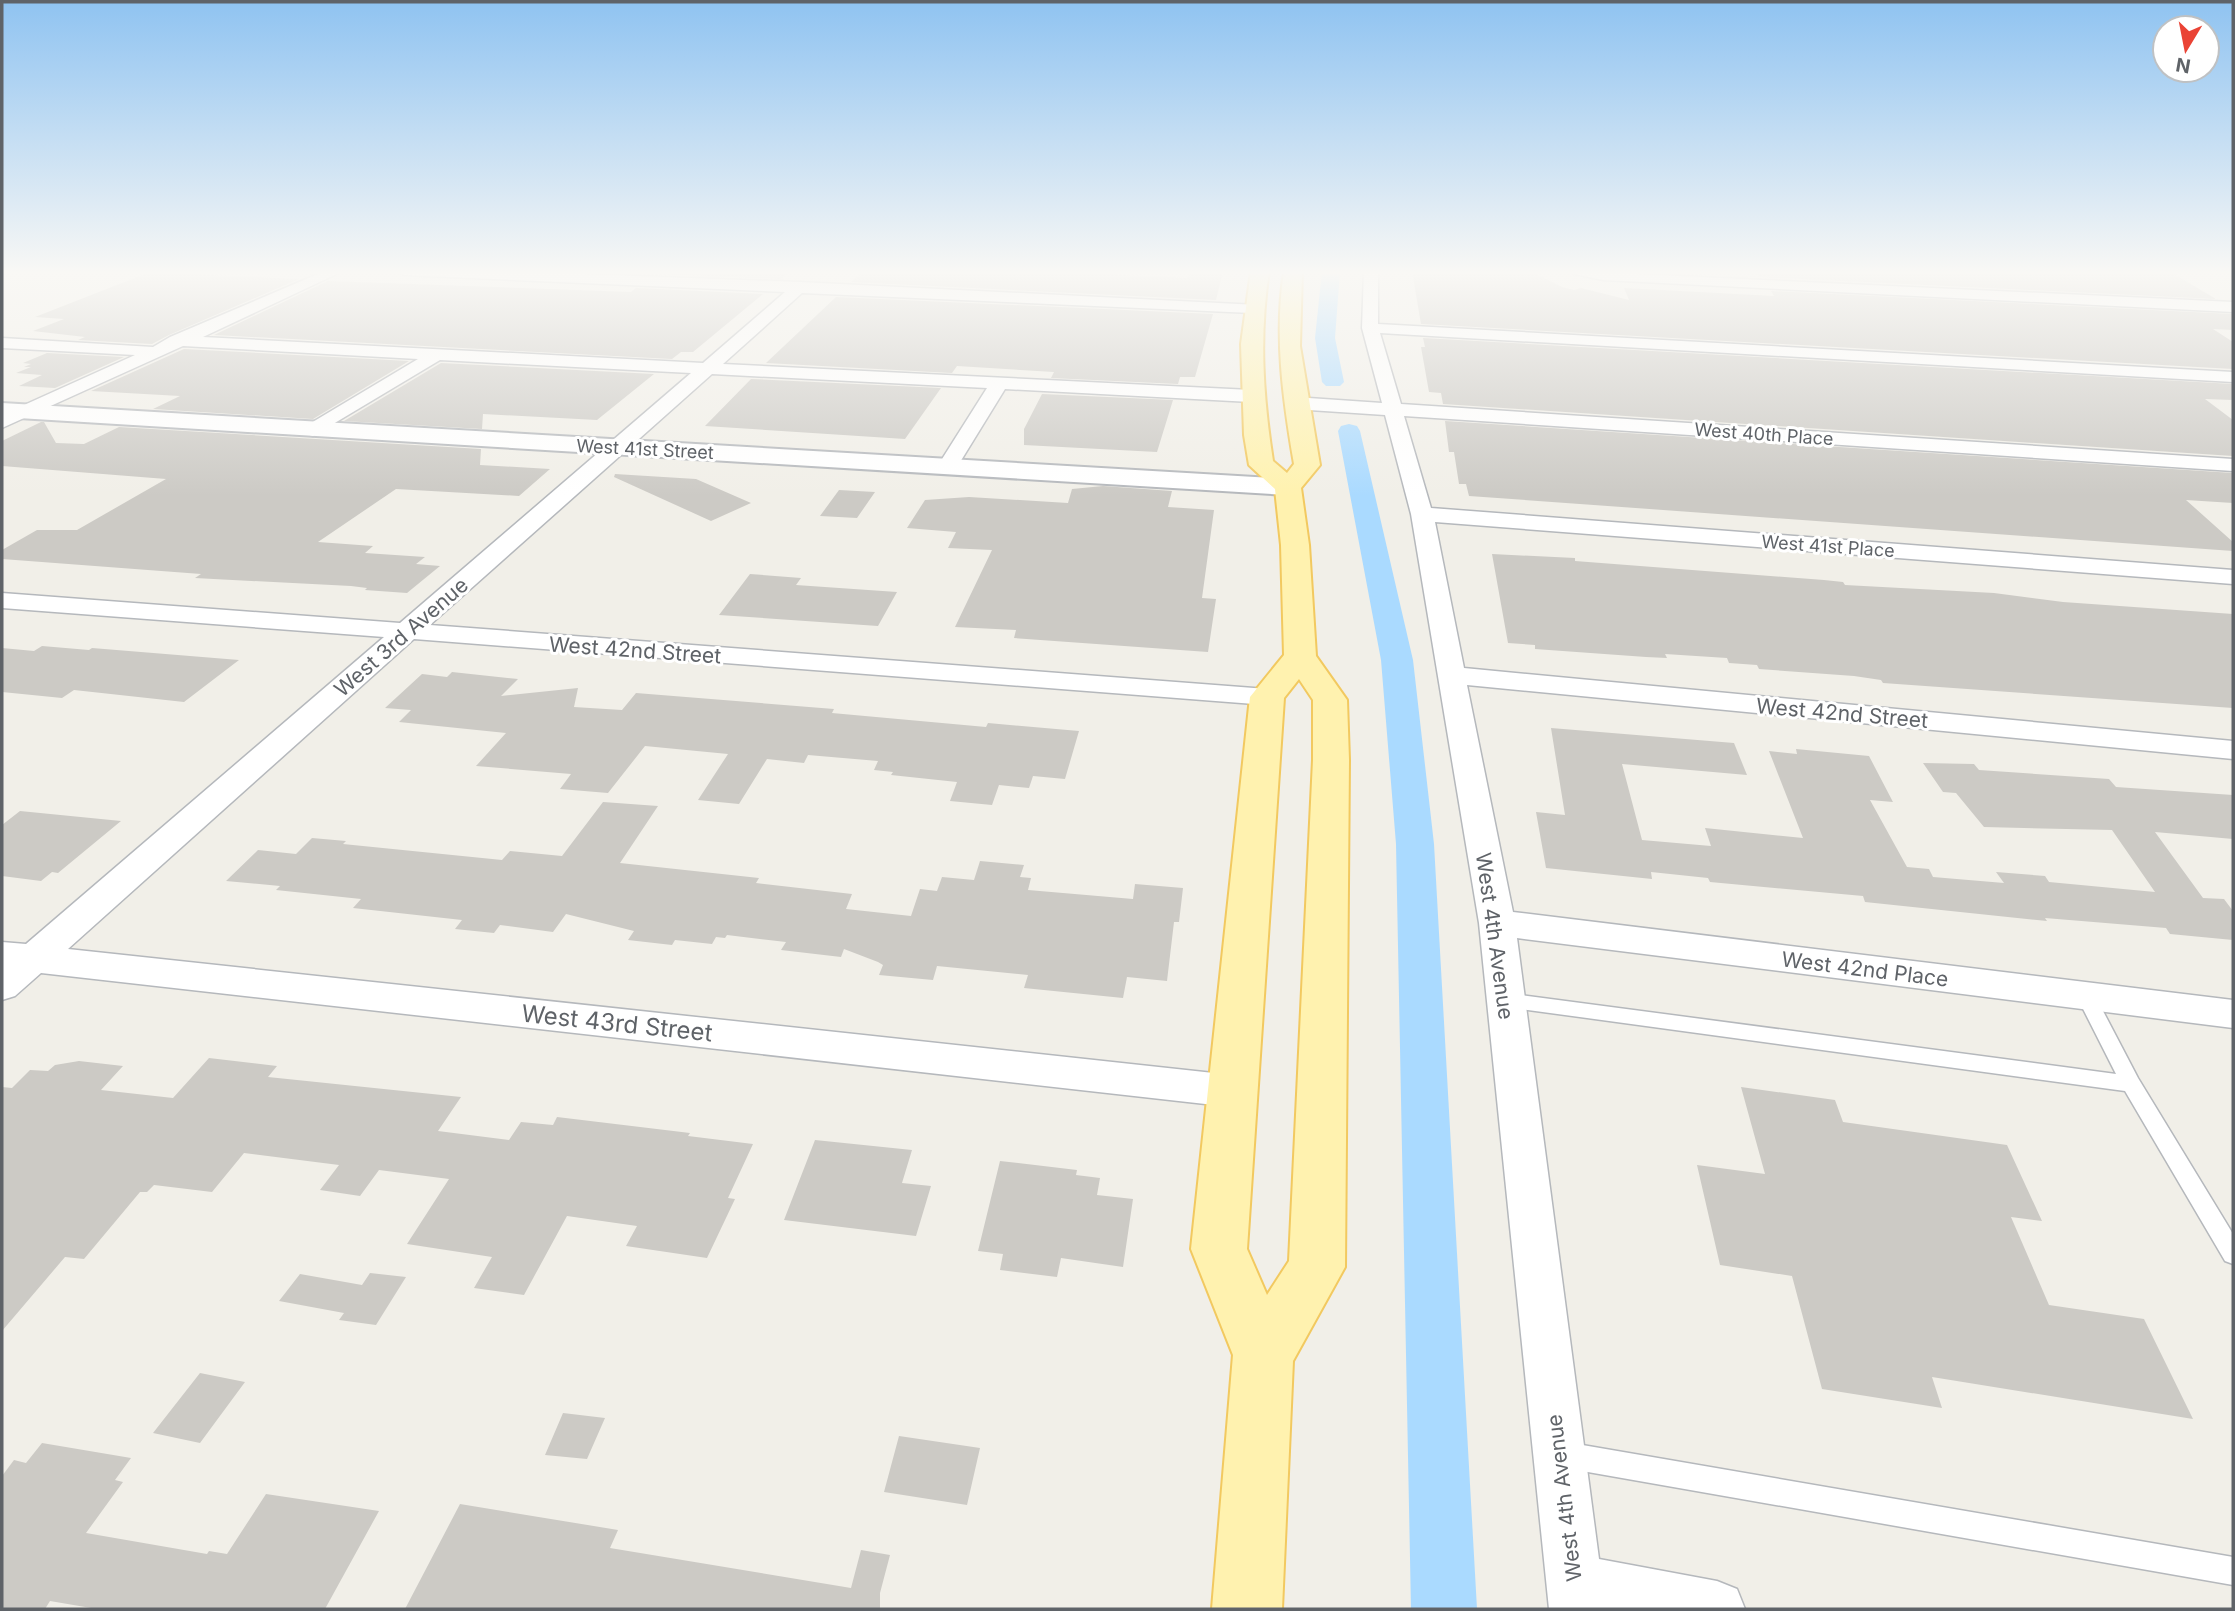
<svg xmlns="http://www.w3.org/2000/svg" width="2235" height="1611" font-family="Inter,sans-serif">
<rect width="100%" height="100%" fill="#f1efe8"/>
<g fill="none" stroke-linecap="round" stroke-linejoin="round">
<!-- canal -->
<path fill="#aadaff" fill-rule="evenodd" d="M1322 271H1340L1335 338 1344 382 1340 386H1326L1322 382 1315 338Z
M1349 424 1357 426 1360 431 1413 660 1434 844 1477 1609H1411L1396 844 1381 660 1338 431 1341 426Z"/>
</g>
<!-- building -->
<path fill="#cccac5" d="M662 271H791L781 279 657 274Z
M863 271H1088L1086 273 1187 278 1191 271H1223L1216 300 851 282Z
M1412 271H1530L1562 287 1574 290 1581 288 1629 300 1624 288 1774 296 1771 291 2233 314V330L2213 329 2233 342V369L1421 324Z
M1755 271H1902L1979 274 1976 271 2033 273 2030 271H2169L2216 299 1760 277Z
M150 272 299 279 169 335 152 344 78 340 85 337 33 331 64 319 35 317Z
M328 281 631 292 636 288 763 294 693 352H681L672 359 214 335Z
M836 297 1213 314 1195 377H1180L1178 384 1051 378 1054 372 957 366 952 373 766 363Z
M1423 338 2233 384V400L2205 399 2233 420V456L1443 404 1441 393 1429 392 1421 347H1425Z
M184 349 409 361 313 419 153 409 180 396 91 391Z
M47 353 124 357 55 388 19 386 42 375 16 373 31 367H24L31 364 23 363Z
M441 363 654 374 597 420 483 414 482 429 344 421Z
M751 379 941 388 905 439 705 426Z
M1042 394 1173 400 1157 452 1024 445V429Z
M1445 421 2233 473V503L2186 500 2233 542V551L1469 496 1466 484H1459L1454 452H1449Z
M41 422H44L56 443 84 444 119 427 481 449 480 465 550 469 519 496 396 489 318 542 373 546 365 553 425 557 416 564 440 566 407 593 365 590 367 588 351 586 195 578 201 574 2 559V550L37 530H77L166 479 2 466V441Z
M615 474 696 479 751 503 711 521 614 477Z
M1103 486 1172 491 1168 507 1214 510 1202 598 1216 599 1208 652 1014 638 1016 630 955 627 992 550 948 548 956 532 907 528 925 500 969 497 1068 503 1072 489Z
M839 490 875 492 857 518 820 516Z
M1492 554 1575 558V561L1824 580 1843 582 1845 585 1994 593 2063 602 2233 614V708L1883 683 1881 680 1854 676 1759 669 1757 665 1729 663 1727 658 1665 654 1667 658 1646 657 1535 649V645L1508 643Z
M750 574 801 578 796 585 897 592 878 626 719 615Z
M42 646 89 650 92 648 239 660 184 702 74 690 62 698 2 692V648L34 651Z
M452 672 518 679 501 696 578 688 574 707 622 710 636 693 834 709 832 713 986 727 988 723 1079 731 1065 779 1033 776 1029 788 999 785 992 805 950 801 957 782 891 775 893 772 874 770 878 761 808 755 804 763 767 759 739 804 698 800 728 754 645 746 608 793 560 789 571 774 476 766 506 733 399 722 411 710 385 708 422 674 447 677Z
M1551 728 1734 743 1747 775 1622 764 1642 840 1711 846 1705 828 1803 838 1769 751 1797 754 1796 749 1869 756 1893 802 1870 800 1907 867 1929 869 1933 877 2004 883 1996 872 2045 876 2049 882 2155 892 2112 830 1984 827 1956 793 1943 792 1923 763 1974 764 1979 770 2109 779 2116 787 2233 795V839L2155 832 2203 898 2224 899 2233 911V940L2170 934 2166 928 2045 918 2047 921 1865 902 1863 896 1710 882 1708 878 1651 872 1652 879 1546 868 1536 812 1565 815Z
M603 802 658 806 620 863 759 878 756 883 852 894 846 909 911 916 920 889 937 891 942 877 974 880 980 861 1024 865 1020 877 1031 878 1028 890 1133 899 1135 884 1183 888 1179 922H1174L1167 981 1127 977 1123 998 1024 988 1028 975 937 966 933 980 879 975 883 965 878 962 844 949 841 957 781 950 786 942 727 935 725 938 716 937 712 944 675 940 672 945 628 940 634 931 566 914 553 932 500 925 494 933 455 929 462 920 353 908 361 899 276 890 280 886 226 881 258 850 296 854 312 838 346 841 343 844 502 860 510 851 562 856Z
M20 811 121 821 58 873 52 872 41 881 2 876V825Z
M209 1058 277 1066 268 1077 461 1097 438 1131 509 1140 521 1122 553 1125 557 1117 690 1133 688 1136 753 1144 728 1198 735 1199 707 1258 626 1246 637 1226 567 1216 524 1295 474 1288 492 1257 407 1244 449 1179 379 1170 360 1196 320 1190 339 1165 244 1153 212 1192 154 1185 147 1192H140L84 1259 65 1257 2 1331V1087L12 1088 30 1070 48 1071 55 1065 79 1061 123 1066 101 1090 173 1098Z
M1741 1087 1835 1100 1843 1122 2007 1145 2042 1221 2011 1217 2049 1305 2144 1319 2193 1419 1932 1377 1942 1408 1822 1389 1792 1276 1720 1265 1697 1165 1765 1174Z
M815 1140 912 1150 902 1183 931 1186 916 1236 784 1220Z
M1000 1161 1077 1170 1076 1175 1100 1178 1097 1195 1133 1199 1123 1267 1061 1258 1057 1277 1000 1270 1003 1254 978 1251Z
M370 1273 406 1277 376 1325 339 1320 344 1313 279 1301 300 1274 362 1285Z
M200 1373 245 1382 200 1443 153 1433Z
M563 1413 605 1418 587 1459 545 1455Z
M899 1436 980 1448 967 1505 884 1492Z
M42 1443 131 1458 115 1480 123 1482 86 1533 207 1554 209 1551 227 1554 266 1494 379 1511 325 1609H97L50 1601 45 1609H2V1476L14 1460 26 1463Z
M460 1504 618 1530 610 1548 851 1588 861 1550 890 1555 880 1593V1609H405Z"/>
<g fill="none" stroke-linecap="round" stroke-linejoin="round">
<defs>
<path id="service" d="M2085 988 2092 990 2138 1078 2233 1234V1264L2225 1261 2125 1091 1506 1007 1499 1005 1497 1000 1499 995 1506 993 2116 1074 2076 995 2078 990Z
M1565 1442 2233 1557V1585L1565 1468 1556 1464 1552 1455 1556 1446Z"/>
<path id="minor" d="M325 271H343L203 337 703 363 785 292 404 275 397 271H498L800 282 1258 305 1260 308 1258 311 1252 313 802 293 723 364 1251 390 1260 396 1251 402 1005 389 957 467 954 471H940L937 467 987 388 712 374 430 625 1267 689 1277 691 1281 697 1277 703 1267 705 414 639 68 949 1232 1075 1246 1079 1252 1091 1246 1103 1232 1107 41 973 15 996 2 1000V942L26 944 384 637 2 608V593L400 623 691 373 440 360 313 436 306 434 303 430 306 426 418 359 183 346 2 428V415L135 355 2 348V338L153 347 170 337Z
M1364 271H1378V324L2233 372V382L1380 333 1401 404 2233 459V471L1404 416 1431 508 2233 570V584L1435 522 1464 668 2233 741V759L1467 685 1513 912 2233 1000V1028L1517 938 1599 1559 1717 1581 1737 1589 1745 1609H1549L1479 923 1411 514 1385 415 1294 409 1285 403 1294 397 1382 403 1362 328Z
M1572 271 2233 302V312L1603 280 1574 274Z"/>
<path id="tertiary" d="M2 403 1288 479 1297 481 1301 487 1297 493 1288 495 2 417Z"/>
<path id="primary" d="M1251 271H1269C1259 336 1263 396 1273 461L1287 473 1294 464C1283 400 1274 336 1284 271H1302L1300 346 1320 465 1301 488 1309 545 1316 656 1347 700 1349 760 1345 1267 1293 1361 1282 1609H1212L1233 1355 1191 1249 1250 697 1284 655 1281 545 1275 489 1249 465 1244 435 1241 344ZM1299 679 1313 700V760L1289 1261 1267 1295 1247 1249 1284 698Z"/>
</defs>
<!-- service casing -->
<use href="#service" stroke="#b5b8bc" stroke-width="3"/>
<!-- minor casing -->
<use href="#minor" stroke="#b5b8bc" stroke-width="3"/>
<!-- tertiary casing -->
<use href="#tertiary" stroke="#b5b8bc" stroke-width="4"/>
<!-- primary casing -->
<use href="#primary" stroke="#f2c960" stroke-width="4"/>
<!-- service -->
<use href="#service" fill="#fff" fill-rule="evenodd"/>
<!-- minor -->
<use href="#minor" fill="#fff" fill-rule="evenodd"/>
<!-- tertiary -->
<use href="#tertiary" fill="#fff" fill-rule="evenodd"/>
<!-- primary -->
<use href="#primary" fill="#fff2af" fill-rule="evenodd"/>
</g>
<!-- sky -->
<linearGradient id="sky" x2="0" y2="1"><stop stop-color="#8fc3f1"/><stop offset="0.55" stop-color="#f9f8f5"/><stop offset="1" stop-color="#f9f8f5" stop-opacity="0"/></linearGradient>
<rect width="2235" height="496" fill="url(#sky)"/>
<g text-anchor="middle" dominant-baseline="central" stroke-width="6" stroke-linejoin="round" paint-order="stroke">
<!-- far-street labels -->
<g font-size="18" fill="#5f6368" stroke="#fff">
<text transform="translate(1764 434) rotate(4)">West 40th Place</text>
<text transform="translate(645 449) rotate(3)">West 41st Street</text>
<text transform="translate(1828 546) rotate(4)">West 41st Place</text>
</g>
<!-- street labels -->
<g font-size="21" fill="#5f6368" stroke="#fff">
<text transform="translate(401 637) rotate(-41)">West 3rd Avenue</text>
<text transform="translate(635 650) rotate(4)">West 42nd Street</text>
<text transform="translate(1842 713) rotate(5)">West 42nd Street</text>
<text transform="translate(1495 936) rotate(82)">West 4th Avenue</text>
<text transform="translate(1865 969) rotate(7)">West 42nd Place</text>
<text transform="translate(1564 1498) rotate(-97)">West 4th Avenue</text>
</g>
<!-- near-street labels -->
<g font-size="24" fill="#5f6368" stroke="#fff">
<text transform="translate(617 1023) rotate(6)">West 43rd Street</text>
</g>
</g>
<!-- border -->
<rect width="2235" height="1611" fill="none" stroke="#5f6368" stroke-width="7"/>
<!-- north arrow -->
<g transform="translate(2186 49) rotate(190)"><circle r="33" fill="#ffffff" stroke="#bfc1c3" stroke-width="2"/>
<path d="M0-5L12 26L0 18L-12 26Z" fill="#ea4335"/>
<text y="-10" font-size="19" font-weight="bold" text-anchor="middle" fill="#5f6368">N</text>
</g>
</svg>
